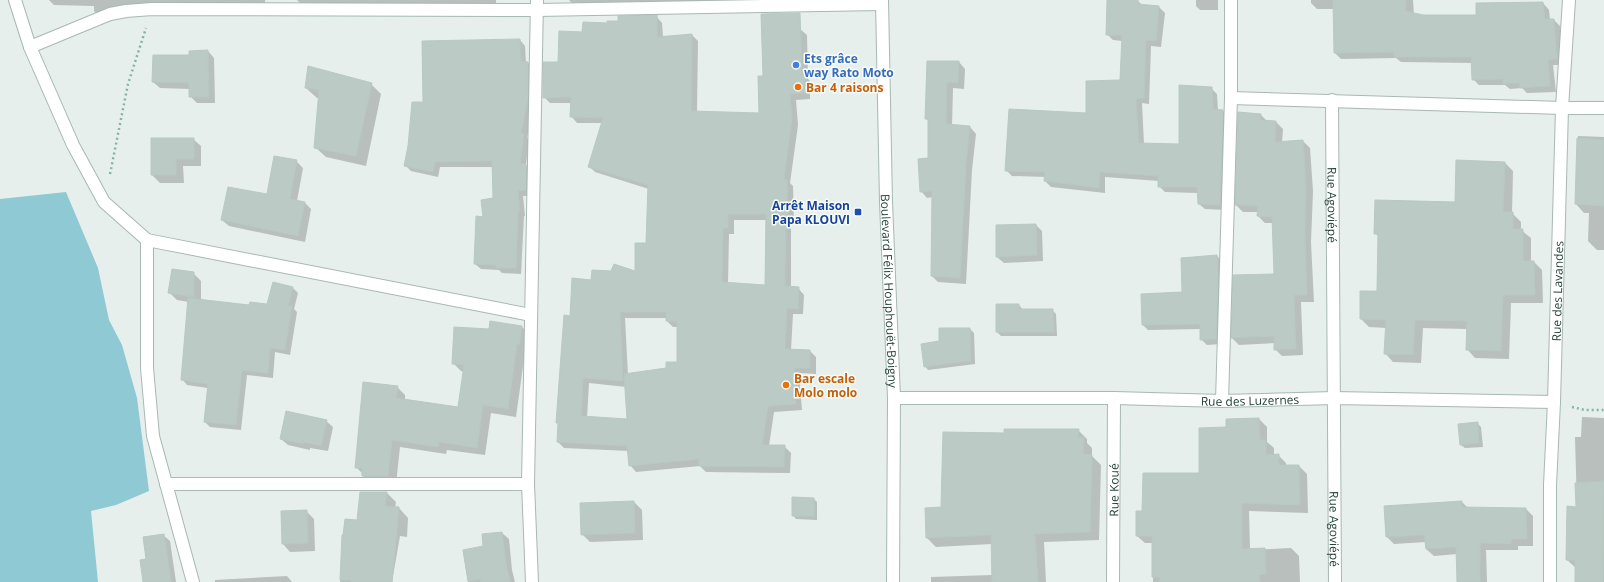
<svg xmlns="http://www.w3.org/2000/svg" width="1604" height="582" font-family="'Open Sans',sans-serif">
<rect width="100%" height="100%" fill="#e6efeb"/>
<!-- water -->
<path fill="#8ec9d4" d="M66 192 98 268 109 320 122 345 137 398 149 491 116 505 91 511 98 582H0V199Z"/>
<!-- shadow -->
<path fill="#0003" fill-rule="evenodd" d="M49 0H265V6L101 18 94 11V6L54 5Z
M297 0H496V5H302Z
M569 0H791L577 9Z
M1196 0H1218V10H1200L1196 6Z
M1311 0H1413L1414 16H1477L1543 3 1549 10 1550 20H1554L1560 26 1562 65H1553L1556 92 1527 93 1522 88 1510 89 1505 85H1479L1473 79 1472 63 1401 62 1396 58 1341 59 1335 53 1334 9H1317L1311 3Z
M1138 1 1142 5 1159 7 1165 13 1161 47 1151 46 1149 104 1142 103 1144 144 1180 145 1211 88 1217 94 1218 111H1223L1229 117 1226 210 1205 209 1199 204 1198 193 1165 192 1159 186V181L1105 177V193L1051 187 1045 181 1046 177 1012 176 1006 170 1087 114 1120 81 1123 41 1113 40 1107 34Z
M656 16 662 23 663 37 692 35 698 41 697 112 760 114 764 77 800 29 807 35 808 79 810 81V99L796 100 798 125 790 183 793 186 794 224H791V288H798L804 295 803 314H793L791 350 810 351 816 357V374L799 373 802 410 774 412 769 446H784L791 453 790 473 706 472 700 466 636 472 630 465 629 451 564 448 558 442 559 424 557 422 571 317 592 281 636 272 647 244 649 189 595 172 589 166 602 123H577L571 116V103H550L544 97 559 63ZM734 220H767L766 286 728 284 729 234H734ZM625 318H667V321L673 327H678V363L667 369 628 375ZM589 383 626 387 628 420 587 418Z
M520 40 525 46 526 63H528L534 68 533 104 527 138 529 140 526 165 532 171 531 196H523L525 216H524L521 274 502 273 499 270 481 269 475 264 484 218 494 199 493 167H440L438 177 411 171 405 165 424 104Z
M208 51 214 58 215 103H197L190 96V89L160 88 153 82 190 56Z
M928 62H959L965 69 964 89 953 88 952 126 970 127 976 134 972 170 966 284 938 282 932 276 933 197 927 198 921 191 929 159V121L926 119Z
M371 84 381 94 366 166 326 157 315 147 319 98H317L306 88Z
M1261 115 1267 121 1276 122 1283 129 1282 142 1303 141 1310 148 1313 191 1311 242 1314 302H1301L1303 355 1282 356 1275 349V343L1239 345 1232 338 1234 276 1275 275 1273 223H1265L1258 216V212H1243L1236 205Z
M1578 136 1604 137V250H1597L1588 241 1589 213H1584L1576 204Z
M193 139 201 146V166H183L184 183H160L152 175Z
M296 161 303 168 297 201 305 203 311 209 305 242 229 226 222 220 268 195Z
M1505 163 1513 171 1512 213 1521 222V230L1531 238V262H1534L1542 270 1543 303H1511L1509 359 1475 358 1467 349V329L1423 328 1421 363 1393 362 1385 353 1387 328 1369 327 1361 319 1378 292 1379 237 1375 233 1456 203Z
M1036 225 1042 231 1043 261 1004 263 997 257Z
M1217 256 1222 261 1221 344 1207 345 1201 339V329L1148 330 1143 325 1183 293Z
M193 273 201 281V300L250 306 268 305 293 288 298 293 294 309 297 312 290 355 275 352 273 378 247 375 241 430 210 427 205 422 208 388 187 385 182 379 189 302 177 300 170 293Z
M997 305H1019L1023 310H1052L1056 314 1057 336H1001L997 332Z
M522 327 530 335 525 352 516 417 491 413 485 455 447 450 446 454 400 447 396 484H371L363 476V474L356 467 397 387 405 395V400L459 408 464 372 461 371 453 363 490 331Z
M970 329 974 333 975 364 928 370 925 366 940 342Z
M1582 417 1604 418V582H1576V568L1567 560 1577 508 1575 437H1581Z
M1259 419 1267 427V442L1274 448V455H1278L1286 463V466H1299L1307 474 1308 513 1249 511 1250 550 1291 548 1299 556 1300 582H1153V543H1145L1137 536 1143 512 1200 474 1227 428Z
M326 421 333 427 328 451 310 448V450L288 445 281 439Z
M1477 423 1481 427 1483 447 1465 448 1461 445Z
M1078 430 1087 439V443L1092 448V456L1101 465 1099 540 1044 542 1046 582H931V577L992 575V544L936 547 927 538 942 508 1005 434Z
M386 492 396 502 395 508H399L408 518 407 537 400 536 392 582H340L342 565 358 521Z
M814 499 817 502V520L796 519 793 515Z
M634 502 642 510 643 540 590 542 582 534Z
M1462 502 1468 508 1526 509 1533 516V546H1518V550H1486L1487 582H1458L1457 554 1434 556 1426 549V542L1394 544 1387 537 1385 507Z
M306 511 314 519 315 551 290 552 283 544Z
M502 533 509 539 512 570 515 582H468L463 551 484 547 483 535Z
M163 535 170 541 176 582H144L147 560Z
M287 576 292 582H215V580Z"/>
<!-- building -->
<path fill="#bbcac4" stroke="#b8c9c2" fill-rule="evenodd" d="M1107 0H1138V4L1159 6 1156 41 1146 40 1144 99 1136 98 1139 143 1179 144V85L1212 87 1213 109 1223 110 1220 205 1198 204 1197 187H1158V176L1100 172 1099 188 1044 181 1045 172 1005 171 1009 109 1086 113V81L1120 80 1122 35H1106Z
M1333 0H1406L1405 11 1423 15H1476V3L1543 2 1545 19H1554L1557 59 1548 60 1550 86 1520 88 1519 83 1503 84V79L1472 80 1471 57H1394V52L1334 53Z
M800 13 802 74H804L805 93 790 94 792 118 784 179H787L788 218H786L785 286 799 287 798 309 787 308 785 349 810 350V368H794L796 404 768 406 762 445H785L784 467 699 466V459L629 466 627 446 557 442 558 423H556L564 315 570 316 572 278 591 280 592 270 611 271 614 264 635 271V243H646L648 185 588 167 603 118 570 117 571 97 543 98V62H558L559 31 582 32 583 22 607 23V21H618V16L657 15V37L692 34 691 111 759 113 758 76H763L761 14ZM728 214H766L765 285 722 282 723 228H728ZM620 312H666V321H677V362H666V368L624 374 627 419 581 416 583 378 623 381Z
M520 39 521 61 528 62V98L521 133 524 134 520 164H526V190L518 191 520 211H518L516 268H496V265L474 264 476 216 483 217 481 200 493 198 492 161 435 162 433 172 404 166 408 146 412 102H423L422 41Z
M208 50 209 97H189V83L152 82 153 55H189V51Z
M927 61H959L958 83 947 82 946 124 970 126 966 163 960 278 931 276 932 191 920 192 918 159 928 158V119H925Z
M308 66 372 83 356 156 314 148 319 90 305 88Z
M1238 112 1261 114 1260 120 1276 121 1275 142 1303 140 1306 184 1305 234 1307 295H1294L1296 349 1274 350V336L1231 338 1233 275 1274 274 1272 217 1257 216 1258 206 1235 205Z
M151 138H194V159H176V175H151Z
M1577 138 1604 140V206L1575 204Z
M274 156 297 160 290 199 305 202 298 236 221 220 228 187 267 194Z
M1456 160 1505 162 1503 212H1513V229H1523V261H1534L1535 295H1503L1501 351 1466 350 1467 321 1415 320 1413 355 1384 354 1386 320 1360 319V291H1377L1378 234H1374L1375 200 1455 202Z
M1036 224 1037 255 996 257V225Z
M1217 255 1218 275 1216 339 1200 340V324L1142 325 1141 294 1182 292 1181 258Z
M172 269 194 272V297L168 293Z
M273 282 293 287 288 306H292L285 350 270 348 268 373 242 370 236 425 204 422 208 384 181 380 188 298 249 305 250 302 267 304Z
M996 304H1019V309H1053L1054 332H996Z
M490 321 522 326 519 345 517 344 508 409 483 405 477 448 439 442 438 447 392 440 388 476H362V468H355L363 382 398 386 396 398 458 407 464 365 452 364 454 327 489 329Z
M939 328H970L971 361 924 367 921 344 939 341Z
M286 411 327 420 321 446 304 442V444L280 439Z
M1259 418 1260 440H1266V455L1279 454V465H1299L1300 505 1242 503V549L1265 548 1266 574 1259 575 1260 582H1160V577H1152V536H1136V511H1142L1143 473H1199V428L1226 427V419Z
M1478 422 1479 443 1460 445 1458 424Z
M1004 429H1079L1078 438H1084L1083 454 1092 455 1090 532 1035 534 1038 582H992L991 535 926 538 925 508 941 507 943 432 1004 433Z
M1604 481 1603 582H1575V560H1566L1567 506 1576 507 1575 483Z
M360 492H387L385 506 399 507 392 582H351V580H340L342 535H343L345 519 357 520Z
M792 497 814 498V516H792Z
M634 501 635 533 581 535 580 503Z
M1462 501V507L1526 508 1527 539H1511V544L1480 543V582H1457L1456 547 1426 549 1424 535H1423L1386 537 1384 506Z
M307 510 308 543 282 544 281 511Z
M502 532 506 563 510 582H481L480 579 468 581 463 550 483 546 482 534Z
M164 534 171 582H143L140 560 146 559 143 537Z"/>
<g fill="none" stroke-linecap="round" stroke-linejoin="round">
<defs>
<g id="minor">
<path d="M15 0 30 47 73 145 104 202 147 240V368L153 436 193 582"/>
<path d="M30 47 110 14 126 11 152 9 537 10 882 4"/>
<path d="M1231 98 1562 108H1604"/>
<path id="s1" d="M1332 100 1335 582"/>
<path d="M147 240 531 315"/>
<path id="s2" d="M894 398H1114L1222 401 1334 398 1554 402"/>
<path d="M1222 401 1231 98V0"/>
<path d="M166 484H528"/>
<path d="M532 582 528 484 537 0"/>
<path id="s3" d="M1113 582 1114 398"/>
<path id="s4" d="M1550 582V485L1554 402 1562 108 1569 0"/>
</g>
<g id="tertiary">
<path id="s5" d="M882 0 886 202 894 398 893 582"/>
</g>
</defs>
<!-- minor casing -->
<use href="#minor" stroke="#a8b8b2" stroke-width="14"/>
<!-- tertiary casing -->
<use href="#tertiary" stroke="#a8b8b2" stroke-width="14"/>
<!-- path -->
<path stroke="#86b3a5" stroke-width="2.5" stroke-dasharray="2 3" stroke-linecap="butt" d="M110 174 128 84 146 28
M1572 407 1585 410H1604"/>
<!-- minor -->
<use href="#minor" stroke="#fff" stroke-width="12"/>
<!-- tertiary -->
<use href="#tertiary" stroke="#fff" stroke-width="12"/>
</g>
<!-- markers -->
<circle fill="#3f7fe0" stroke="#f7fbf9" stroke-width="1.5" cx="796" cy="65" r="4"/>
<g fill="#e8710a" stroke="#f7fbf9" stroke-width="1.5">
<circle cx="798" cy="87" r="4"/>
<circle cx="786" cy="385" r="4"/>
</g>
<rect fill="#1a4fb4" stroke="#f7fbf9" stroke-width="1.5" x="854" y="208" width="8" height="8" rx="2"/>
<g text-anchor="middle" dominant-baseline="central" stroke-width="3" stroke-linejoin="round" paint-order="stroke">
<!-- shop labels -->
<g font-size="12" font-weight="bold" fill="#366cbe" stroke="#f7fbf9" text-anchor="start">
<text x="804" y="58">Ets grâce<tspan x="804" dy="14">way Rato Moto</tspan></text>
</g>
<!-- food labels -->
<g font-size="12" font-weight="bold" fill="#c56008" stroke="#f7fbf9" text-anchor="start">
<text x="806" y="87">Bar 4 raisons</text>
<text x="794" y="378">Bar escale<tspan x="794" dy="14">Molo molo</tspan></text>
</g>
<!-- transit labels -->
<g font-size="12" font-weight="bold" fill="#164399" stroke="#f7fbf9" text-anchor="end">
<text x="850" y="205">Arrêt Maison<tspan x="850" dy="14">Papa KLOUVI</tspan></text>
</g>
<!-- street labels -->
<g font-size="12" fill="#24423a" stroke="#f7fbf9">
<text stroke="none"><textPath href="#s1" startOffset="105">Rue Agoviépé</textPath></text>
<text stroke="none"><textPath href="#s5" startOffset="291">Boulevard Félix Houphouët-Boigny</textPath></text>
<text stroke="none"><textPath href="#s4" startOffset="291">Rue des Lavandes</textPath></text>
<text stroke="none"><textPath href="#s2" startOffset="356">Rue des Luzernes</textPath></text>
<text stroke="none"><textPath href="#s3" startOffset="92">Rue Koué</textPath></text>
<text stroke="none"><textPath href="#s1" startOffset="429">Rue Agoviépé</textPath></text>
</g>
</g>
</svg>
